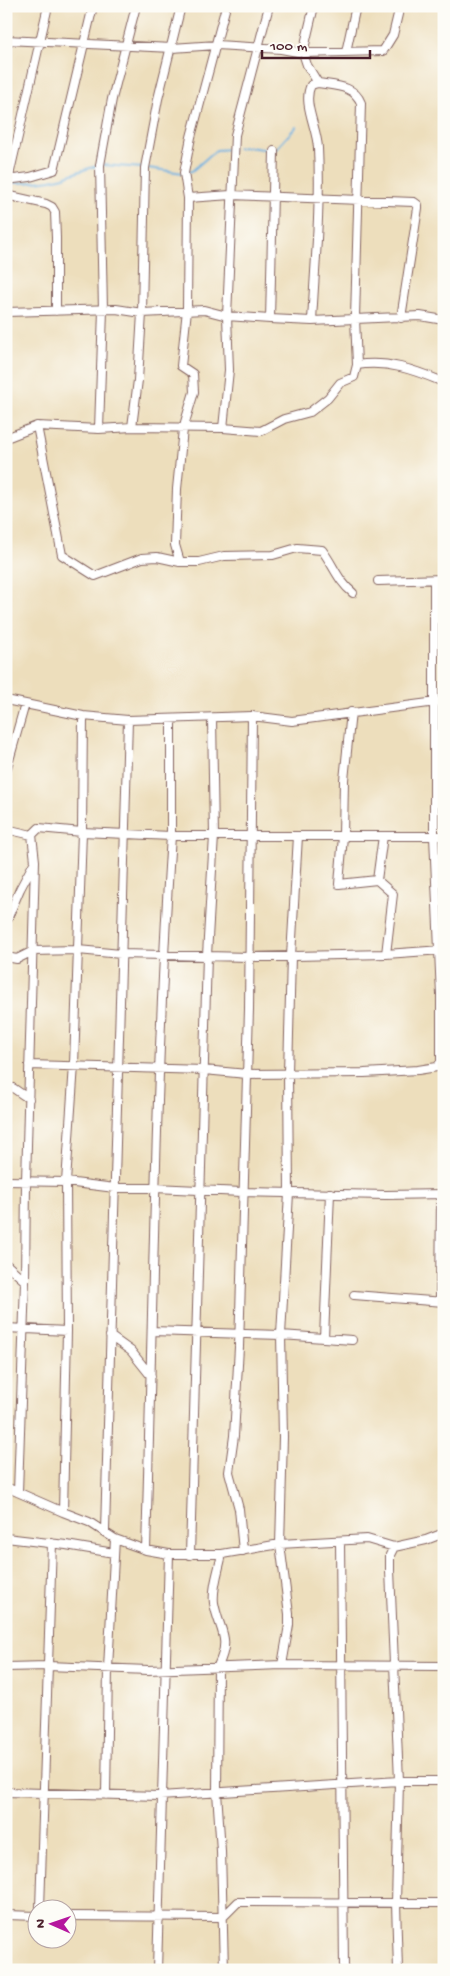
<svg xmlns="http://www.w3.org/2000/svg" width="450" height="1976" font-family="'Gochi Hand',sans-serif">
<rect width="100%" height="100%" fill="#fdfcf7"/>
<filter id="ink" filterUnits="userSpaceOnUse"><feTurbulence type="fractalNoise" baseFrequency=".02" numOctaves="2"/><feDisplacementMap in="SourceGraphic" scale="10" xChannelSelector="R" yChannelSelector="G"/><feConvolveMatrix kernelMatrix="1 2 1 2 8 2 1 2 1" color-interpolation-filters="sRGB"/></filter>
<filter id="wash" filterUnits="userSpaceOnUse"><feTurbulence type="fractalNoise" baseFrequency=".0096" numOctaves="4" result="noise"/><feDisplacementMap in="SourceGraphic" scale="20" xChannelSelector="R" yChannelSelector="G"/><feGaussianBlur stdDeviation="1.12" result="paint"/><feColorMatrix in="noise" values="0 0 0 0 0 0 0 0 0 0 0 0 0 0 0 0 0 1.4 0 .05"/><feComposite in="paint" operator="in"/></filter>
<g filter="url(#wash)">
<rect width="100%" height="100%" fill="#eddebc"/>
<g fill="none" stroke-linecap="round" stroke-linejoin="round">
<!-- stream -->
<path stroke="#6bb0e1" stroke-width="2" d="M237 148 247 147 272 150
M276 149 296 127
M103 165 143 168
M148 168 183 173
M187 172 192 171 216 150 232 149
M13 183C29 183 49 181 64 177 76 173 86 168 98 166"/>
</g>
</g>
<g filter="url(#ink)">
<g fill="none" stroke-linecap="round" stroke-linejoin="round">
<defs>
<path id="street" d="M314 6 303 53 307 65 318 83C335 86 354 85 361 103L355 318 357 365C387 360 414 370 441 381L444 380
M6 40 172 48 217 45 281 49 303 53 383 51 393 35 400 6
M346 52 356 6
M6 180 30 177 54 170 93 6
M8 180 48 6
M6 195 46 204 52 207 55 212 56 238V311
M188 198 231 195 414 202 418 205V208L401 318
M6 312 116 309 142 313 204 310 227 316 270 319 312 321 420 316 444 320
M270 319 274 151
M312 321C315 264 321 206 318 148 317 127 302 103 311 85L318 83
M37 426 62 555 95 576 142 558 157 557 180 562H199L224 556 273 555 297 548 322 550C334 566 338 581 353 593
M132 427 138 380 142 313 145 168 158 99 181 6
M223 428 229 370 227 316 235 135 269 6
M99 429 103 310 100 165 112 99 136 6
M6 438 37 426 99 429 132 427 223 428 261 431 284 419 310 412 328 398 340 383 354 377 357 365
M180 562 175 545 177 489 183 429 194 392 193 374 181 366 187 310 188 198 184 173 191 137 226 6
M378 581 444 579
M6 700 83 716 128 720 252 716 292 721 444 701
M351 712 344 780 343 836 339 884 377 880
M6 771 25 704
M6 829 32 835 39 828 82 832 171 836V720
M383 836 377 880 393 894 386 954
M6 922 20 889 35 861 32 835
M6 957 17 959 33 951 78 950 121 954 249 957 386 954 442 950
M29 1065 204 1070 247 1074 364 1073 418 1070 437 1067 441 1062V995L434 836V580
M6 1086 13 1088 29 1099
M6 1181 66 1182 115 1188H155L242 1192 386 1195 444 1194
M6 1264 25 1281
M354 1295 444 1302
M440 1302 441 1194
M6 1328 67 1331
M152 1331 281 1335 352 1340
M110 1336 131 1351 151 1376
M324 1338 330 1193
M6 1487 63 1512 89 1522 115 1539 146 1550 169 1554H222L280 1544 367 1539 394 1547 426 1540 444 1533
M18 1492 25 1281 26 1181 35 861
M63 1512 67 1331 66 1182 74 1065 82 832 83 716
M105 1531 128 720
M6 1538 66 1545 114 1553
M340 1541 344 1970
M394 1547 390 1555V1570L399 1781 396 1903 398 1970
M146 1550C153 1312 155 1073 171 836H444
M243 1551 239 1509 229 1472 234 1436 239 1347 249 1009 252 716
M222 1554C219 1569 212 1588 214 1603 219 1631 232 1637 218 1666L217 1792 221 1851 224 1970
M190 1555 207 955 214 836 212 718
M282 1665 289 1625V1614L280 1544 283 1437 281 1335 289 1193 288 1073 291 956 298 836
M6 1667 48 1666 148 1670 282 1665 444 1666
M6 1792 160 1796 399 1781H444
M106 1795 108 1668 115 1539
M40 1908 52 1543
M6 1915 38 1916
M68 1916 223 1917 238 1902 444 1903
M157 1970 169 1554"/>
</defs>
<!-- street casing -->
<use href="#street" stroke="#83625e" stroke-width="10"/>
<!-- street -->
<use href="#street" stroke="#fff" stroke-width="8"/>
</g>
</g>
<!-- margin -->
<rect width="450" height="1976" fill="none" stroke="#fdfcf7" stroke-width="25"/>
<!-- north arrow -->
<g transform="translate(52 1924) rotate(272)"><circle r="24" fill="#fdfcf7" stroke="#b5a4a5"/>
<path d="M0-4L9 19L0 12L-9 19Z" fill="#b5179e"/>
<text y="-8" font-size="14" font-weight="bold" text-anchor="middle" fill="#4a1f2b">N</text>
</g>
<!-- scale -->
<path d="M262 50v8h108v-8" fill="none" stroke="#4a1f2b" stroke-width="2.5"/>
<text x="270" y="50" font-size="15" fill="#4a1f2b" stroke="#fdfcf7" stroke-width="4" paint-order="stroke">100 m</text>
</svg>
